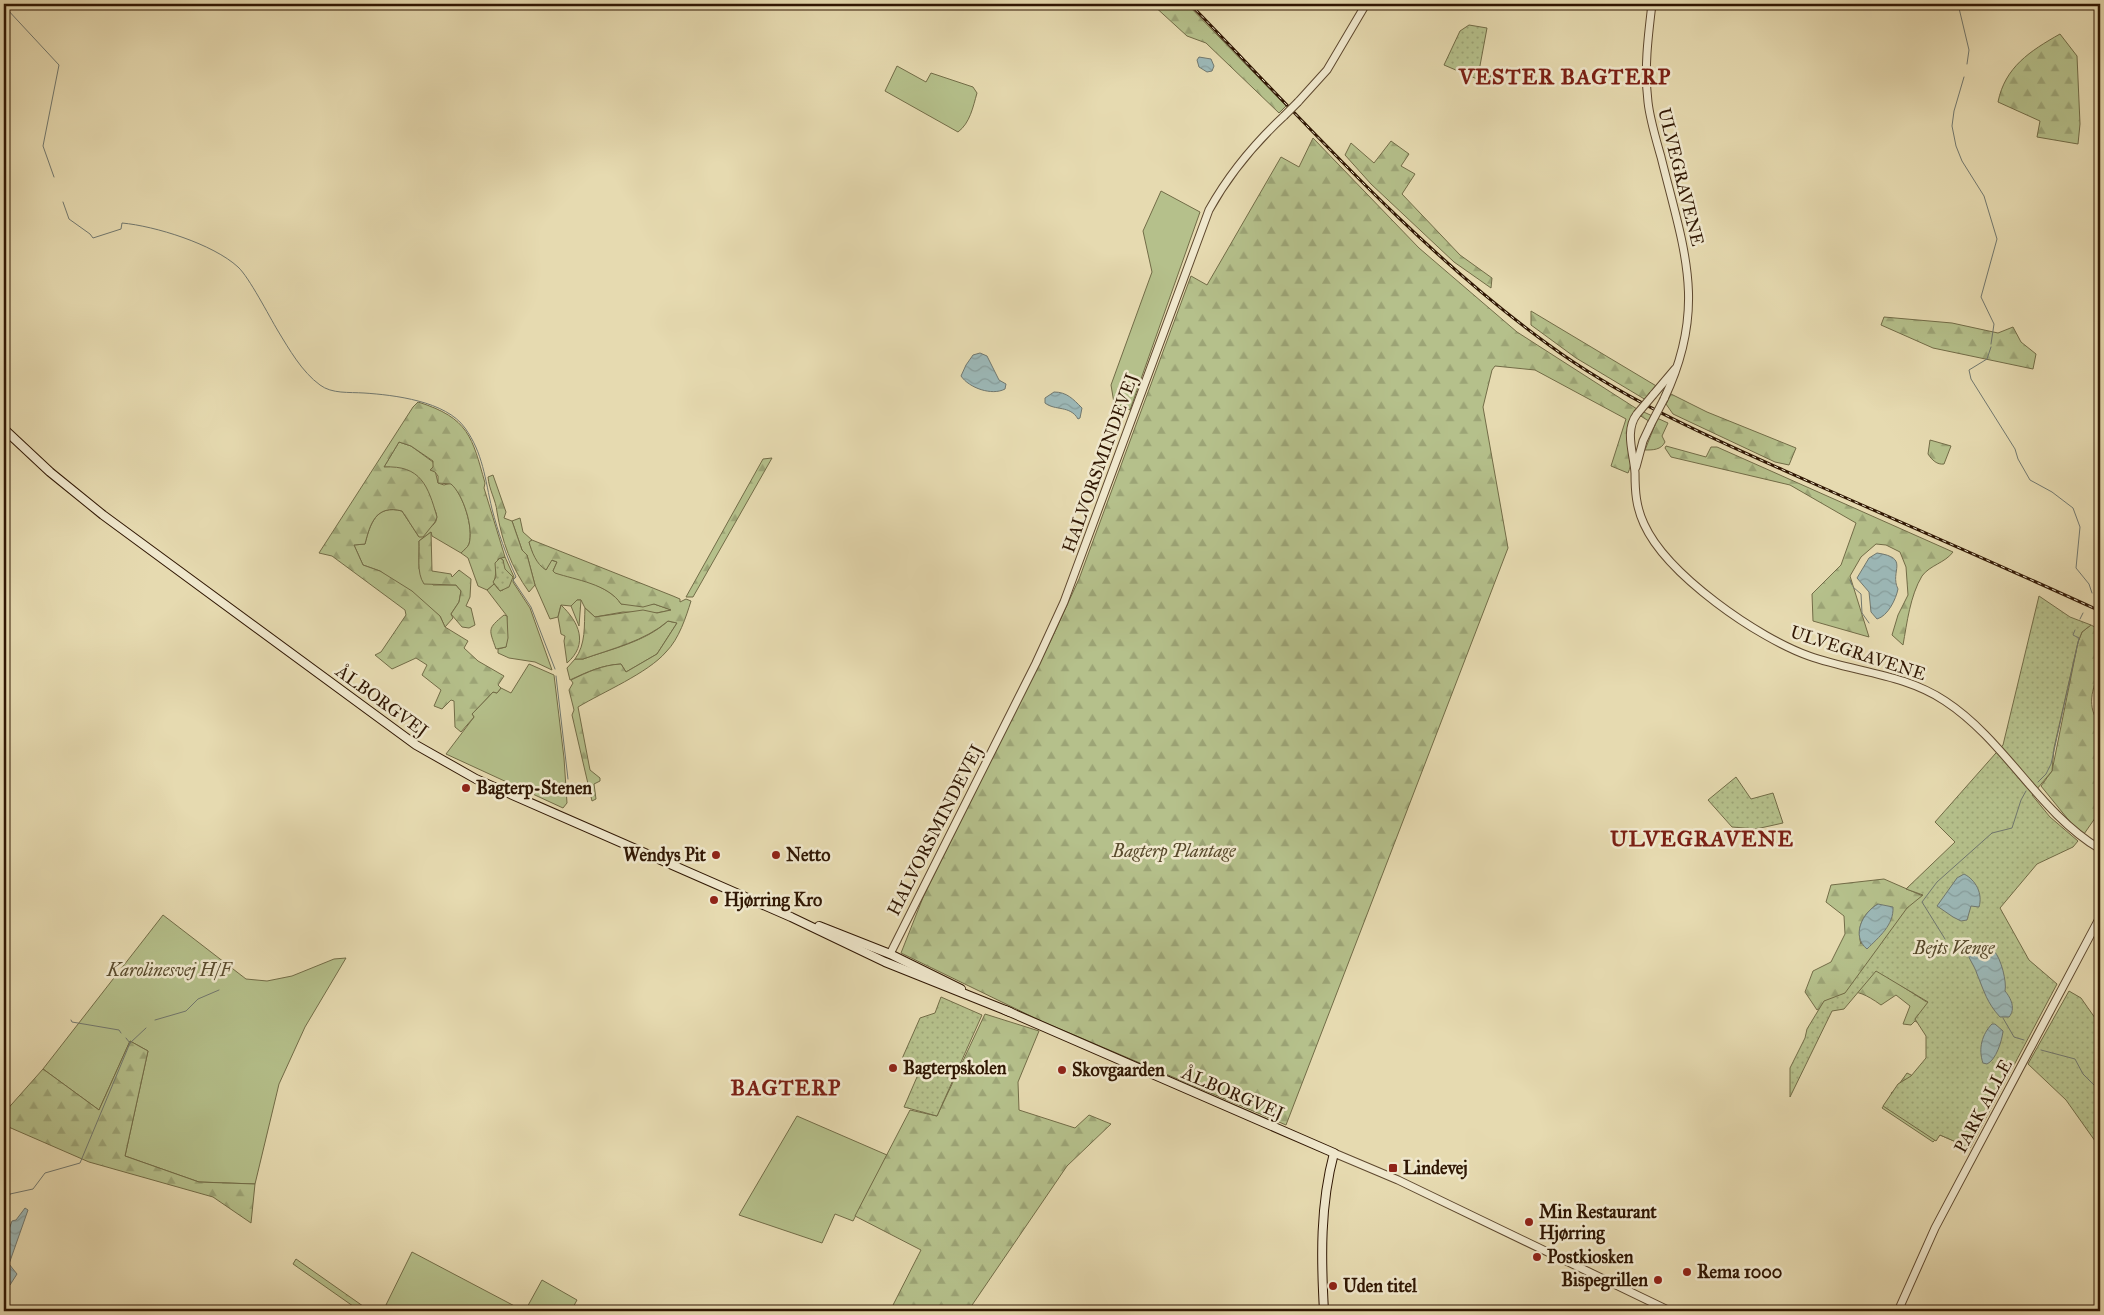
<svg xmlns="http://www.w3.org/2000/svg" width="2104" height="1315" viewBox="0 0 2104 1315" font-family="'IM FELL Great Primer',serif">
<defs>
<pattern id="forest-firs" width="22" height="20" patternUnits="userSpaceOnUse" patternTransform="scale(1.25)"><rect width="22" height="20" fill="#b5c08b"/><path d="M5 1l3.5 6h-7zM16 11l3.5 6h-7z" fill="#9ca476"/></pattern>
<pattern id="park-dots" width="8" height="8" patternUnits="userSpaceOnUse" patternTransform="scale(1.25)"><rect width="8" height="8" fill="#b5c08b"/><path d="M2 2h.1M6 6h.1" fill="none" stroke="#9ca476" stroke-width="1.8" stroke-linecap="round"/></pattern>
<pattern id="water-waves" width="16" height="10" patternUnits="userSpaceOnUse" patternTransform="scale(1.25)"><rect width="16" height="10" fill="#9cb8b7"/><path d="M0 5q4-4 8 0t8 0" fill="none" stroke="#879d9c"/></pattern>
</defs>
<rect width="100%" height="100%" fill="#e6dab0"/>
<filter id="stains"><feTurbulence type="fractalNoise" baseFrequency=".004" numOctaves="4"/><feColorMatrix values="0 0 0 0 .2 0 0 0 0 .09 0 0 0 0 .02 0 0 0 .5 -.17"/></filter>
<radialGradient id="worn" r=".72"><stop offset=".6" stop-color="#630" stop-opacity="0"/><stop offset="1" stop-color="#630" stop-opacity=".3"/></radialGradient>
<!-- green -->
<g fill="#b5c08b" stroke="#726c47">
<path d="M897,66l29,16 5,-9 42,14 4,6c-4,14 -7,30 -19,39l-73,-41z"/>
<polygon points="1161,191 1200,212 1130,410 1114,403 1111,385 1152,272 1143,231"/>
<path d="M399,442l12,4 22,16 5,21 6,2 7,-2c12,11 23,45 18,61 -1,3 -5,6 -8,9l-29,-17 -1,-4 -12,9v28l14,16h23l5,6 -2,11 -8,12 2,4 -8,9 -5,-11 -60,-45 -17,-6 -9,-20 11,-1c5,-20 11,-40 37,-33l17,26c5,-5 14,-10 17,-16 7,-16 -35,-45 -46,-54h-6z"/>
<path d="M520,518l3,14 9,8 -3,2 4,11 13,17 5,-10 6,2 -4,9c21,6 56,14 68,33h33l18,6 -16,3 -33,-1 -28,5 -10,-9 -4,-8h-4l-6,6 -10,-1 -3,12 -8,2 -15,-34 -8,-30 -5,-5 -10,-29z"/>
<polygon points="505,557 514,577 513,582 530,608 552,670 535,662 509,658 498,653 498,649 506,647 507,616 487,590 494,584 500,591 503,590 503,560 500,558"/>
<path d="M668,621l9,2 -20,31 -31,18 -5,-8c-19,1 -34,8 -51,16l-3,-12 8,-9h8c28,-10 62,-17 85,-38z"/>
<polygon points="529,664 554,675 564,758 567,803 563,808 446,754 474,717 472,714 493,692 497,693 501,688 511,693"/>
<polygon points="163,915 246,979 267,981 292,976 334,959 346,958 305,1027 279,1084 255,1184 199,1182 125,1156 148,1051 130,1041 99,1110 43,1069"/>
<polygon points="797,1116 887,1155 853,1221 835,1214 822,1243 739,1215"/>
<polygon points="412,1252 524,1311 383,1311"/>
<polygon points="542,1280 577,1300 571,1311 525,1311"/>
</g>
<!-- forest -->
<g fill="url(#forest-firs)" stroke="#726c47" fill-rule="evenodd">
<polygon points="1152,4 1187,4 1286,106 1279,113 1206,43 1187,36"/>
<path d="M2060,34l17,22 3,68 -2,20 -41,-7 3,-16 -42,-19c7,-35 32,-51 62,-68z"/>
<path d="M1313,138l106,110 98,84 120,77 31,14 -6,13 3,6c-4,8 -12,8 -20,8l10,-25 -19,-12c-13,17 1,41 -8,60l-17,-7 15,-47 -91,-49 -40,-4 -3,4 -9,37 25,141 -222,577 -245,-104 -140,-68 23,-58 127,-255 28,-61 112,-303 16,9 74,-128 18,10z"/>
<polygon points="1391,141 1409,154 1401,166 1415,174 1402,194 1460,255 1492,278 1491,288 1454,262 1371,184 1345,155 1351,143 1374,163"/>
<polygon points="1531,311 1658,387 1646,400 1576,358 1531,325"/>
<polygon points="1884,317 1952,323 1998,333 2013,327 2021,342 2036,354 2033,369 1933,348 1881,325"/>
<polygon points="1671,394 1707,412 1796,448 1789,465 1775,462 1673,414 1666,404"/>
<path d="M418,402c51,16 54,35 67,81l-1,5 21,69 -7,2 -4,25 -7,6 -9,-4 -10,-28 -7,-5c3,-3 7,-6 8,-9 5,-16 -6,-50 -18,-60l-13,-1v-7l-3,-4 -5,-2 3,-3v-6l-22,-15 -12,-4 -15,25c37,-2 44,19 53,50l-2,5 -12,15h-4l-17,-26c-26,-7 -32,13 -37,33l-11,1 9,20 17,6 32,20 28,25 5,11 23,14 -4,7 14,13 26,15 -6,9 3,3 -4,5 -4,-1 -21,22 2,3 -13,15 -6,-5 -1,-26 -3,-1 -9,9 -8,-3 7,-16 -19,-15 5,-10 -11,-7 -24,11 -17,-14 6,-3 25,-37 -1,-5 -73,-54 -13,-3 94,-146z"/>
<path d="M1930,440l21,6 -7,18c-7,1 -12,-4 -16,-10z"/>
<path d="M1666,446l40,11 5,-10h6l236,105c-8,11 -23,13 -31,24 -12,20 -15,47 -19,69l-11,-10 6,-20 10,-20 -2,-28 -6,-15 -14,-7 -10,-1 -15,13 -11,19 19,61 -56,-16 -1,-27 29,-29 15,-42 -66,-38 -119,-28 -6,-9z"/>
<polygon points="772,458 693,597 686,597 763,459"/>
<path d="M493,475l13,37 -2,6 8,3 10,29 5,5 8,30 -6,7c-18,-25 -27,-51 -32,-80 -1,-12 -8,-22 -9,-35z"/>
<path d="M431,532l1,39 19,3 1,3 7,-7 12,9 -1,18 -4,9 5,2 4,17 -6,3 -7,-1 -11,-13 8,-12 2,-11 -5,-6 -32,-1c-8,-12 -4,-29 -5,-43z"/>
<path d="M532,540l141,56 7,3v3l6,-3 5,2c-5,16 -12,38 -25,51 -18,21 -63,40 -88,55l12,63 10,8v3l-6,3 2,15 -4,2 -20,-86 2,-5 -5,-20 4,-7 -2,-3c17,-8 31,-15 50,-16l5,8 31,-18 20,-31 -9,-2c-23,20 -57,28 -85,38h-8c11,-15 9,-33 10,-51l10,9 48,-7 14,3 14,-3 -17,-6 -11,3 -22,-3c-13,-20 -45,-24 -66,-31l-2,-2 4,-9 -5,-2 -6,10c-10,-6 -14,-18 -17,-28z"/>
<polygon points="577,600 581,600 579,626 571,606"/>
<path d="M561,605c18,17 28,39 6,58l-3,-22 1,-5 -4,-2 -3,-17z"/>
<path d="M504,615l3,1 1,22 -2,9 -10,2c-7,-20 -9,-20 8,-34z"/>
<path d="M2091,625l9,5c0,9 3,32 0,40 -8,20 -14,36 0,55v86l-16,23 -13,-11 -30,-37 11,-15 26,-129 4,-10z"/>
<path d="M1884,879l39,17 -46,74 48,31 19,9 -2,51 -51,32 11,17 68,38 -30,-13 -7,7 -51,-34 25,-35 6,3 14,-16 1,-32 -13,-7 -4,4 -8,-1 7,-18 -14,-11 -15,10c-31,-22 -34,-13 -64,5l-12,-18 8,-21 18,-9 14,-28 -1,-18 -18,-14 5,-17zM1878,904l-17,40c-5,-16 2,-31 17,-40z"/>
<polygon points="985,1014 1039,1031 1018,1082 1019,1110 1075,1128 1089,1115 1111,1124 1067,1166 968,1311 890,1311 921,1250 855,1216 910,1110 937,1116"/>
<polygon points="130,1041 148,1051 125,1156 199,1182 255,1184 251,1223 213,1197 89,1162 4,1125 4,1113 43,1069 99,1110"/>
<polygon points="296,1259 370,1311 360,1311 293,1264"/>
</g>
<!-- park -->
<g fill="url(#park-dots)" stroke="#726c47">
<polygon points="1469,25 1487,28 1479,71 1491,75 1489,84 1444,65 1460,31"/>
<polygon points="500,558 503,560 505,569 513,577 509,587 500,591 493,582 496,577 495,563"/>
<polygon points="2039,596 2070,617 2091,625 2082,632 2078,642 2054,748 2052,771 2032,795 2050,817 2078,841 2073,847 2037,864 2000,908 2029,960 2057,984 1970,1148 1940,1135 1936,1141 1883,1106 1898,1084 1911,1076 1926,1058 1926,1036 1915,1019 1928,1002 1876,971 1844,1009 1832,1011 1790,1097 1790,1068 1805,1038 1807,1029 1824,1001 1845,993 1907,908 1923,895 1906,889 1955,842 1935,822 2003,745"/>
<polygon points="1736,777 1751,799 1773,793 1783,823 1756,829 1732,827 1708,800"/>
<polygon points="2069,991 2081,998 2100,1025 2100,1148 2066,1100 2028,1064"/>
<polygon points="941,997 982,1015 937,1116 904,1107 920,1070 901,1061 920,1018 935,1013"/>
</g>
<!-- water -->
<g fill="url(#water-waves)" stroke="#71786f">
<polygon points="1199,57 1211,59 1214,66 1212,71 1207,72 1199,67 1197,60"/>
<path d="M980,353l7,3 12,24 7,4 -1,5c-13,7 -36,-1 -44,-13l5,-11 7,-10z"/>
<path d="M1054,392c13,0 19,7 28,16l-2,10 -2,1c-8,-14 -23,-8 -33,-16v-5z"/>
<path d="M1877,553c34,5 12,18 21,36 -2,10 -10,27 -21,30l-6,-7 -2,-20 -12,-14 12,-20z"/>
<path d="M1964,874c12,6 19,20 15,33l-8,-1 -4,14 -6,1 -8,-4 -16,-11 20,-28z"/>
<path d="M1878,904l15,3c1,18 -14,30 -26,42 -16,-13 -5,-36 11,-45z"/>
<path d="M1975,943c5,2 14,5 19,8 7,7 13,31 11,40 6,7 11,18 4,26h-9c-13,-14 -16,-26 -23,-43 -3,-10 -10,-16 -10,-26z"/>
<path d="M1992,1024h3l8,7c-1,10 -7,29 -16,33l-4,-1c-5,-14 -1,-29 9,-39z"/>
<polygon points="25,1208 28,1210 9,1264 17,1274 10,1285 4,1286 4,1243 12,1221 16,1220"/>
</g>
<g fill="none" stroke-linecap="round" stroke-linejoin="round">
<!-- stream -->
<g stroke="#71786f" stroke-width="1">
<polyline points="1958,4 1969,50 1967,64"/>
<polyline points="6,8 59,65 43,146 54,177"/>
<polyline points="4,18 7,4"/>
<polyline points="1964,77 1954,111 1952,126 1956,146 1962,161 1984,196 1997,239 1981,297 1994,324 1991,344"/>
<path d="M63,202l6,17 21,15 3,4 28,-9 1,-6c33,3 91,21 116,44 11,10 31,49 40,64 11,18 24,41 42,54 12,9 29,7 44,8 30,2 82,8 101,35 18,25 20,51 27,81 6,23 14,46 24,68l-3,3 18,27 24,62"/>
<polyline points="1991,347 1987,359 1969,370 1971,379 2015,449 2018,459 2030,480 2052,492 2073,508 2080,527 2076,568 2089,584 2092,593"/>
<polyline points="1850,580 1852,585"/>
<polyline points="1853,587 1861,594 1862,613 1869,623"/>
<polyline points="2080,619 2083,613"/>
<polyline points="556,676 568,779"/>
<polyline points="2038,782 2046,774 2051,764 2079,638 2073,635 2075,630"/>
<polyline points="1945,939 1922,902 1937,882 1992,833 2012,828 2021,800 2026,791"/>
<polyline points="2003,1018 2014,1037 2024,1040"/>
<polyline points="71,1020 72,1022 119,1030 121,1033"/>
<polyline points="155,1020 186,1011 198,999 219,990"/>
<polyline points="126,1038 130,1043"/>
<polyline points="2041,1050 2075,1059 2083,1074 2100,1091"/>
<polyline points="4,1214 10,1194 33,1189 45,1173 80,1163 130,1043 146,1028"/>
</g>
<!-- tertiary casing -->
<g stroke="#5e482e" stroke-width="9">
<g id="tertiary">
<path d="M1652,4c-4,33 -8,65 -4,98 2,18 8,37 13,55 23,93 47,150 3,242"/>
<polyline points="1298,102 1327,70 1366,4"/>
<polyline points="1653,395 1675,369"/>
<path d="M1637,414c-13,17 -3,40 -2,59 0,18 1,34 9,51 23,51 114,114 165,132 45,16 96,18 136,45 61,40 93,111 155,148"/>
<polyline points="1636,467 1643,441 1651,424"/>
<path d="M890,954l146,-291 28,-61 145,-392c20,-36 45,-66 75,-94"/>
<polyline points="1334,1153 1398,1180 1670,1311"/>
<polyline points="1898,1311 1935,1228 2100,917"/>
</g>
</g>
<!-- secondary casing -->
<g stroke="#301703" stroke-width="10">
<g id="secondary">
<polyline points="4,429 50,472 103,515 416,745 476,779 791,917 885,962 1010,1012"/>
<polyline points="819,926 890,954 961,989"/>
<path d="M1005,1010l329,143c-14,52 -13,105 -10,158"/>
</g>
</g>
<!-- tertiary -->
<use href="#tertiary" stroke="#efe7cc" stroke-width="7"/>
<!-- secondary -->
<use href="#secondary" stroke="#efe7cc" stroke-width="8"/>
<!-- rail casing -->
<g stroke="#301703" stroke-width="3">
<path id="rail" d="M1190,4c115,118 225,244 359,341 79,58 172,97 261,137 97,43 194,85 290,129"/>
</g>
<!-- rail -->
<use href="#rail" stroke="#efe7cc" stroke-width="1" stroke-dasharray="4" stroke-linecap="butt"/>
<!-- tertiary-bridge casing -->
<g stroke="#5e482e" stroke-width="9" stroke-linecap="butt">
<g id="tertiary-bridge">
<polyline points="1284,116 1298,102"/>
<polyline points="1637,414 1653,395"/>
<polyline points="1651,424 1664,399"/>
</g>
</g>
<!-- tertiary-bridge -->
<use href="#tertiary-bridge" stroke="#efe7cc" stroke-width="7"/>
</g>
<!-- markers -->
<g fill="#8f2418" stroke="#efe7cc" stroke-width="2">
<circle cx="466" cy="788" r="5"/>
<circle cx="716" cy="855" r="5"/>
<circle cx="776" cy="855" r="5"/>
<circle cx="714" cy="900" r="5"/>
<circle cx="893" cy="1068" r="5"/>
<circle cx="1062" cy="1070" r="5"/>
<rect x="1388" y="1163" width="10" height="10" rx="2.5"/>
<circle cx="1529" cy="1222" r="5"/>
<circle cx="1537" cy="1257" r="5"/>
<circle cx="1687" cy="1272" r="5"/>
<circle cx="1658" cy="1280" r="5"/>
<circle cx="1333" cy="1286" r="5"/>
</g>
<g text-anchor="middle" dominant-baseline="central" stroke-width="5" stroke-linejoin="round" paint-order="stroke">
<!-- street labels -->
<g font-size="18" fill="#301703" stroke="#efe7cc">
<text transform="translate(1681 177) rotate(76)">ULVEGRAVENE</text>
<text transform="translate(1100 463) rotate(-70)">HALVORSMINDEVEJ</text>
<text transform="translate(1858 653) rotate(18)">ULVEGRAVENE</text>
<text transform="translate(382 701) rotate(36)">ÅLBORGVEJ</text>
<text transform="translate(935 830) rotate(-63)">HALVORSMINDEVEJ</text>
<text transform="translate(1233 1093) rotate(23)">ÅLBORGVEJ</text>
<text transform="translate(1983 1106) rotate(-62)">PARK ALLE</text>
</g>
<!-- poi labels -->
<g font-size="18" font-weight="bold" fill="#301703" stroke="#efe7cc" text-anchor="start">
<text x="476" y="788">Bagterp-Stenen</text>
<text x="706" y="855" text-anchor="end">Wendys Pit</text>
<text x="786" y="855">Netto</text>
<text x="724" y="900">Hjørring Kro</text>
<text x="903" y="1068">Bagterpskolen</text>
<text x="1072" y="1070">Skovgaarden</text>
<text x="1403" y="1168">Lindevej</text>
<text x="1539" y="1212">Min Restaurant<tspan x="1539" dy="21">Hjørring</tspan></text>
<text x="1547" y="1257">Postkiosken</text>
<text x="1697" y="1272">Rema 1000</text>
<text x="1648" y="1280" text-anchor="end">Bispegrillen</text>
<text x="1343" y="1286">Uden titel</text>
</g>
<!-- park labels -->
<g font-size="18" font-style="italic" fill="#584a2c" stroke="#efe7cc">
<text x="1174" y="851">Bagterp Plantage</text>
<text x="1954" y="948">Bejts Vænge</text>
<text x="169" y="970">Karolinesvej H/F</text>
</g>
<!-- district labels -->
<g font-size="22" font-weight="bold" letter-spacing="1" fill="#7a1f14" stroke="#efe7cc">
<text x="1565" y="76">VESTER BAGTERP</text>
<text x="1702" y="838">ULVEGRAVENE</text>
<text x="786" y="1087">BAGTERP</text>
</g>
</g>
<!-- margin -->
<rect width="2104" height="1315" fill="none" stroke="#e6dab0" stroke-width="20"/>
<rect x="5" y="5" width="2094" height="1305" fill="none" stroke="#301703" stroke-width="2.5"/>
<rect x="10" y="10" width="2084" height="1295" fill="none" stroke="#301703"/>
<rect width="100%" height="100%" filter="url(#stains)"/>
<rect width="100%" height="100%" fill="url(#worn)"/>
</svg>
